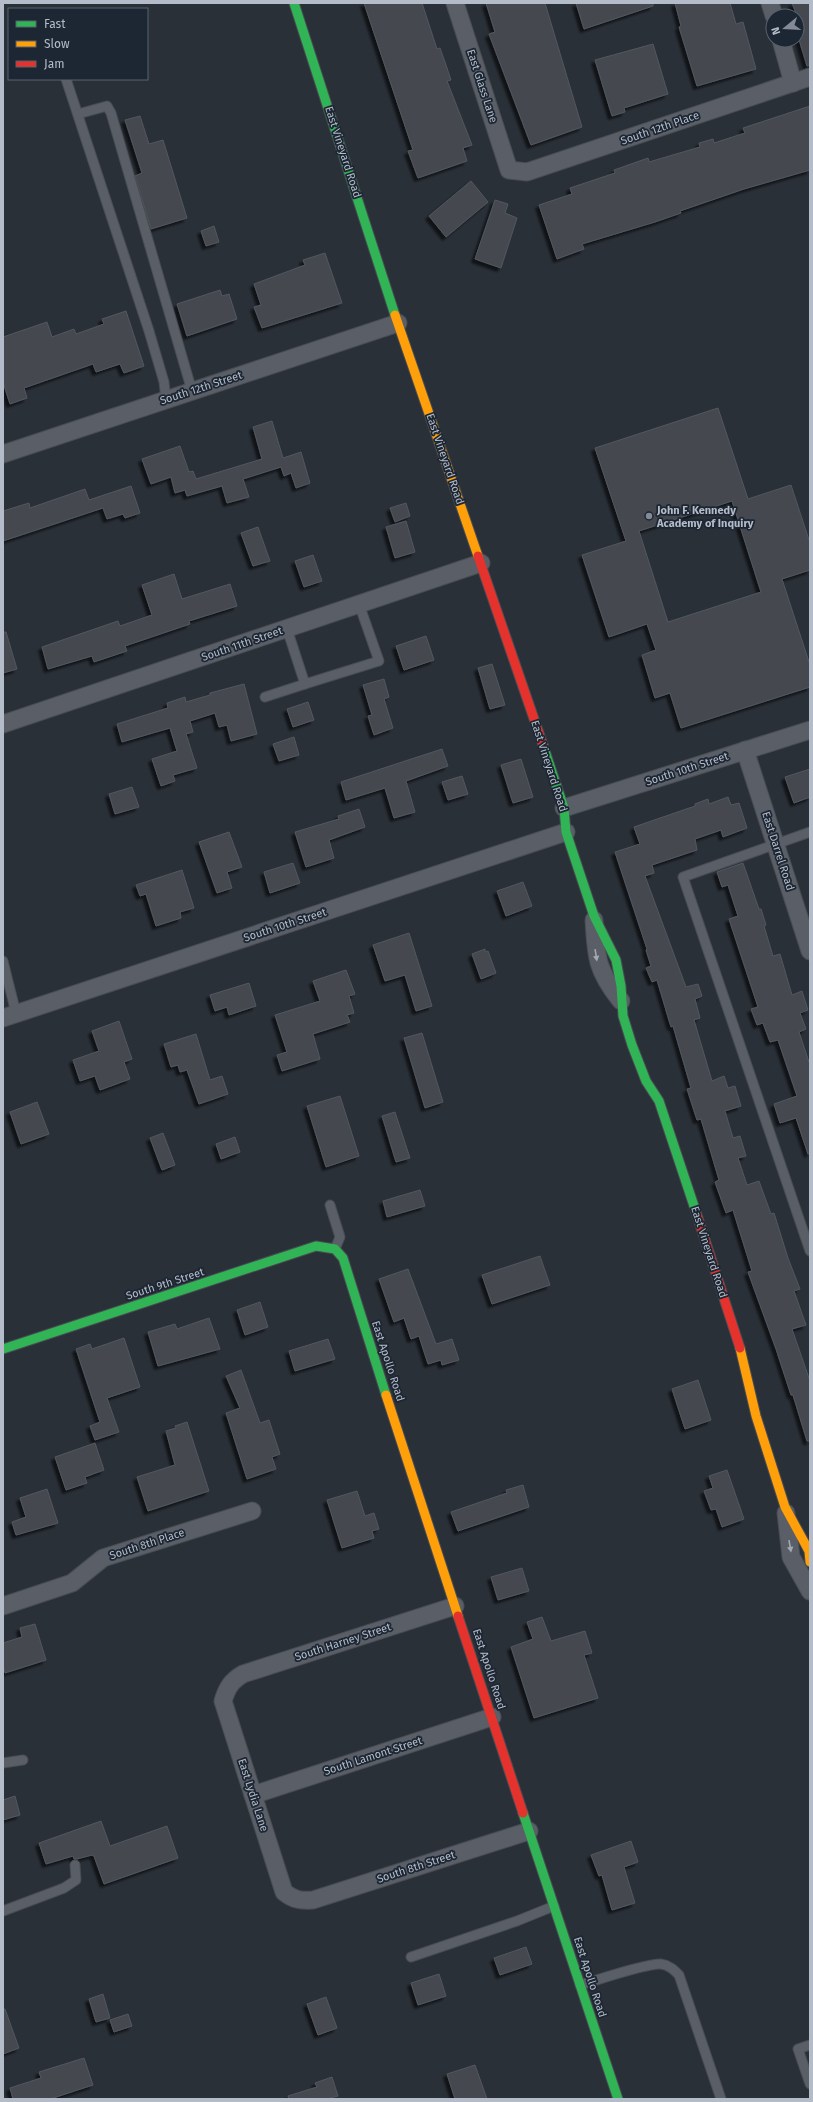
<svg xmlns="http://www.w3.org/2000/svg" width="813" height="2102" viewBox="0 0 813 2102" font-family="'Fira Sans',sans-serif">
<defs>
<filter id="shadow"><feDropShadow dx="-3.5" dy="3.5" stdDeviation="1" flood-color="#0009"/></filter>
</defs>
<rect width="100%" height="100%" fill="#2a3038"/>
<!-- building -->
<g fill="#444950" stroke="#52575f" fill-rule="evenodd" filter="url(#shadow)">
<polygon points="364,3 422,3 437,49 440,48 446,65 451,80 447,81 472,145 463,148 467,161 418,178 408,151 413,150"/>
<polygon points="486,3 545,3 582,127 531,145 489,34 495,32"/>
<polygon points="576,3 653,3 653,6 584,29"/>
<polygon points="675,3 730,3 736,24 743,22 756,69 697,86 679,27 681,26"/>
<polygon points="792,3 810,3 810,65 807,66 797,33 797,16"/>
<polygon points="653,44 668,94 624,108 625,112 612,116 595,60"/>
<polygon points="810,106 810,170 744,189 680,211 681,213 655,222 582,244 584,249 557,259 539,205 572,194 570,188 615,173 614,170 648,158 649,162 700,147 699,143 713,139 714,143 745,133 743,128"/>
<polygon points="140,116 149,144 163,140 187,218 151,229 135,176 142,173 125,120"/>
<polygon points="471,181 488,202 446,237 429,216"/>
<polygon points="495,200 508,204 505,213 517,218 501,268 475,259"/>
<polygon points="214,226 219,242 206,246 201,231"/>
<polygon points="325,253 342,303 262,328 254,307 261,305 254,284 305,265 303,260"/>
<polygon points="220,290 222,296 229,294 237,319 187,336 177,304"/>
<polygon points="126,311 144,366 124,373 120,364 96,372 93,364 24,388 27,398 10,404 3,382 3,337 47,322 52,337 74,329 76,334 104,324 102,319"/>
<path d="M718,408l30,91 43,-14 19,58v27l-28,9 28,86v22l-129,41 -11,-35 -15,5 -13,-43 14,-5 -9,-26 -38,13 -27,-82 44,-14 -31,-93zM732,501l29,91 -93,30 -29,-91z"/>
<polygon points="272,421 283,458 301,452 310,483 296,488 291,473 284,476 281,467 243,479 249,497 227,503 222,486 187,496 185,490 175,493 171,477 151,484 142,459 180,446 189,472 193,471 196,479 262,459 253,427"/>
<polygon points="131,486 140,513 125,518 123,514 107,519 103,508 3,541 3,511 29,503 30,508 85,489 89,500"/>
<polygon points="406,503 410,516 395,522 390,508"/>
<polygon points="406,521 415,552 395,558 386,527"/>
<polygon points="258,527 270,561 253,566 241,533"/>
<polygon points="313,555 322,581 304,587 295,561"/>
<polygon points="174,574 182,599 230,584 237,606 189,621 190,624 125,646 127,651 94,662 92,656 48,669 42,647 118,621 120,626 152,615 142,585"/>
<polygon points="3,632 6,632 17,669 3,673"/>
<polygon points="426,636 434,660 404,670 396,646"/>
<polygon points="492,664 505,705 490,709 478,668"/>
<polygon points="384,679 389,697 384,699 393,728 374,735 368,716 372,715 363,685"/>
<polygon points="244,684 257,734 231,741 227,725 219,727 215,713 190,721 193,732 186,734 197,768 173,775 175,781 161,786 152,759 177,751 170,728 122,742 117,724 168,708 167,703 185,697 186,702 210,695 210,693"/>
<polygon points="308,702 314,720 293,727 287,709"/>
<polygon points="294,737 299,755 279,761 273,744"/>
<polygon points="442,749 448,766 406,781 415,812 394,818 385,788 346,800 341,782"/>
<polygon points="521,759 533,797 513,803 501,765"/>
<polygon points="810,769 810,797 794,803 785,777"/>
<polygon points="462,776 468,794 448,800 442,782"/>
<polygon points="132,787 139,807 115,814 109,794"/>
<polygon points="728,797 731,805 739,803 747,828 723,837 721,830 695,839 697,850 652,865 654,873 645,876 686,987 698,984 702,996 695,999 700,1018 694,1020 712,1081 724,1076 728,1088 735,1086 741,1106 725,1111 733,1138 740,1136 746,1156 738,1158 747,1185 759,1181 771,1214 774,1213 788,1258 800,1289 794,1291 806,1325 792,1329 810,1381 810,1441 807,1441 793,1395 791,1395 776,1349 748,1272 752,1271 733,1210 726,1213 715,1182 719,1180 701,1119 697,1120 687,1089 691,1088 673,1026 671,1027 657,980 652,982 646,968 651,966 646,950 647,949 615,852 640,844 634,827 695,806 695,804 708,799 709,804"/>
<polygon points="359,809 365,827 329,840 334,858 306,867 295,832 339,819 338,816"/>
<polygon points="229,832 242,867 227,872 232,888 217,893 199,842"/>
<polygon points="293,863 300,883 270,893 264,872"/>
<polygon points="743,863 759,909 761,909 766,925 764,926 773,956 780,954 792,995 802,991 808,1010 800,1013 806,1029 799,1032 810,1065 810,1153 808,1154 796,1118 780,1123 774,1104 797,1096 778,1040 770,1042 763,1023 757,1025 751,1009 758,1007 729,919 738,916 728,885 722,887 717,872"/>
<polygon points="182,870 194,908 180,912 181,918 156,926 146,894 140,896 136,885"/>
<polygon points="523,882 532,906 506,916 497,891"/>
<polygon points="409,933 432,1006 416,1011 405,975 385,981 373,945"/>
<polygon points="485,949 485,952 488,951 496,973 481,979 472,954"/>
<polygon points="346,970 355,994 349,996 354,1013 347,1015 350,1022 313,1034 320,1059 282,1071 277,1055 287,1052 275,1015 320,1001 313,981"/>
<polygon points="249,983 256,1006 229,1015 227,1007 215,1011 210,995"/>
<polygon points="119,1021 132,1059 124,1062 130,1079 100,1090 95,1076 80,1081 73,1060 99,1051 92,1031"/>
<polygon points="422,1033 443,1102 425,1108 404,1038"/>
<polygon points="196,1034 210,1080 222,1076 228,1094 199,1104 187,1070 180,1072 178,1065 171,1067 164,1044"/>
<polygon points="340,1096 359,1156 326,1167 307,1106"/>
<polygon points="37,1102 49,1134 21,1144 10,1112"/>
<polygon points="395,1112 410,1158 396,1162 382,1116"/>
<polygon points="163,1133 175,1165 162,1170 150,1138"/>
<polygon points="235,1137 240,1152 221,1159 216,1144"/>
<polygon points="420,1190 425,1206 387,1217 383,1201"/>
<polygon points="540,1256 550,1285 492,1304 482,1275"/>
<polygon points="408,1269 436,1344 452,1339 459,1360 442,1365 441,1360 428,1364 419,1336 411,1339 404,1318 394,1322 379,1279"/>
<polygon points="260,1302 268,1327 245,1335 237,1310"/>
<polygon points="209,1318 220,1349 158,1366 148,1332 175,1324 177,1329"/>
<polygon points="124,1338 140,1387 107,1398 119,1432 95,1440 90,1426 100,1422 76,1349 90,1344 92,1349"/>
<polygon points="328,1339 335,1359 295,1371 289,1351"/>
<polygon points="241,1370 260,1423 269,1420 280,1454 272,1457 276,1469 247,1479 226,1413 240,1408 226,1376"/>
<polygon points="698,1380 711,1420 685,1429 672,1389"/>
<polygon points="187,1422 209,1491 148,1511 137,1477 175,1465 166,1431 176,1428 175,1426"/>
<polygon points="95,1443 104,1470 85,1477 87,1483 66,1490 55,1457"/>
<polygon points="727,1470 744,1519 722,1527 716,1509 711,1510 704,1491 713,1488 709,1476"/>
<polygon points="523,1485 529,1507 458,1531 451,1512 507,1493 506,1490"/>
<polygon points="47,1489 58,1523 16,1535 12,1522 26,1517 20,1498"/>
<polygon points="357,1491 365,1516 374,1513 379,1529 372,1531 374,1538 342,1548 327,1500"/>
<polygon points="522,1568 529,1591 498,1600 491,1577"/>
<polygon points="542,1617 551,1641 585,1631 592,1653 584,1655 598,1698 534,1718 511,1647 533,1639 527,1622"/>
<polygon points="35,1624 46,1660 5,1673 3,1665 3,1643 22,1637 20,1628"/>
<polygon points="15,1796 20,1815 3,1820 3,1800"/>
<polygon points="101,1821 110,1846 167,1826 178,1858 104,1884 94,1856 92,1855 77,1859 74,1859 73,1856 46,1864 39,1843"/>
<polygon points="631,1841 638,1862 624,1867 635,1903 612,1910 602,1875 599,1876 591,1855"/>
<polygon points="526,1947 532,1964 500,1975 494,1958"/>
<polygon points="439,1974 446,1996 418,2005 411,1983"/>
<polygon points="103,1994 110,2018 96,2022 89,1999"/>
<polygon points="326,1997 337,2028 318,2035 307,2004"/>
<polygon points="3,2009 5,2009 19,2048 3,2054"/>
<polygon points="128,2014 132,2026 114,2032 110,2020"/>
<polygon points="84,2058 93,2085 50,2099 13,2099 10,2088 41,2078 39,2072"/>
<polygon points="475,2065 487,2099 455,2099 447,2074"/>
<polygon points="332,2077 338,2096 327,2099 289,2099 288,2096 317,2087 315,2083"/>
</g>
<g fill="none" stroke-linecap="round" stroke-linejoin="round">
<!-- lane casing -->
<g stroke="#484c53" stroke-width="11">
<g id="lane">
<polyline points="66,79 149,331 164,382 166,400"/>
<polyline points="78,114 107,106 111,113 192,391"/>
<polyline points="287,629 305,684 379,661 359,604"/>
<polyline points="265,697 305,684"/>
<polyline points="810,832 683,877 810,1251"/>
<polyline points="3,961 16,1013"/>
<polyline points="330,1205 340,1237 335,1249"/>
<polyline points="3,1763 23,1760"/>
<polyline points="3,1911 64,1888 76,1880 75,1865"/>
<polyline points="411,1957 517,1921 554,1906"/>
<path d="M580,1985c18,-5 66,-22 81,-21 8,1 13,6 18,11l42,124"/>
<polyline points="810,2045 798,2049 810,2084"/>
</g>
</g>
<!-- street casing -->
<g stroke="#484c53" stroke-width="19">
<g id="street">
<polyline points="455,3 509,170 527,172 810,77"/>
<polyline points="770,3 774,16"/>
<polyline points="781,40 793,83"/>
<polyline points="3,454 398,323"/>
<polyline points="3,724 481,563"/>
<polyline points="745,750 810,951"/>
<polyline points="564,808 810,730"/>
<path d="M594,920c2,38 3,51 27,81"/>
<polyline points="3,1018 566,832"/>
<polyline points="786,1513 791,1557 810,1591"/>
<polyline points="3,1606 72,1583 103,1558 252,1511"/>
<path d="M455,1606l-212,68c-12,7 -16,14 -20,27l61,191c10,8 17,9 29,8l216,-69"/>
<polyline points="253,1795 492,1717"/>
</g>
</g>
<!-- fast casing -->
<g stroke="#484c53" stroke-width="11">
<g id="fast">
<polyline points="294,3 395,315"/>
<polyline points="543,745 564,808 566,832 594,916 616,960 621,986 623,1016 632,1045 646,1081 659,1101 696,1212"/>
<polyline points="3,1349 316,1246 335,1249 343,1258 386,1395"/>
<polyline points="523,1813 618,2099"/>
</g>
</g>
<!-- slow casing -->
<g stroke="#484c53" stroke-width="11">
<g id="slow">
<polyline points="395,315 478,556"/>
<polyline points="740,1348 756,1416 785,1507 809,1551 810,1562"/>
<polyline points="386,1395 458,1616"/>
</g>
</g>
<!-- jam casing -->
<g stroke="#484c53" stroke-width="11">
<g id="jam">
<polyline points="478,556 543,745"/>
<polyline points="696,1212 740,1348"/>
<polyline points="458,1616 523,1813"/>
</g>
</g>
<!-- lane -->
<use href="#lane" stroke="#5a5e66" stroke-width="9"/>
<!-- street -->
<use href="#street" stroke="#5a5e66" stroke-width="17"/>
<!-- fast -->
<use href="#fast" stroke="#30b455" stroke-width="9"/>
<!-- slow -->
<use href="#slow" stroke="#ff9f0a" stroke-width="9"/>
<!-- jam -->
<use href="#jam" stroke="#e5322d" stroke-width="9"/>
</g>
<!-- one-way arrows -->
<defs><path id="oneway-solid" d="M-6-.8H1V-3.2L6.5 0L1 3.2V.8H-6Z"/></defs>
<g fill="#a2a9b5">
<use href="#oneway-solid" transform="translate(596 955) rotate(81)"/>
<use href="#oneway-solid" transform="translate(790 1546) rotate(80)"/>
</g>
<!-- markers -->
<circle fill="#848b96" stroke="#1d2633" stroke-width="1.5" cx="649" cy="516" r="4"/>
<g text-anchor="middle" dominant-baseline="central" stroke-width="3.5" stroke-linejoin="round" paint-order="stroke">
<!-- street labels -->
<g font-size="11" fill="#b4bcc9" stroke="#1d2633">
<text transform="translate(482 86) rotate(72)">East Glass Lane</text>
<text transform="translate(660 128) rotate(-19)">South 12th Place</text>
<text transform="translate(343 152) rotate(72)">East Vineyard Road</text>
<text transform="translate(201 388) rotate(-18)">South 12th Street</text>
<text transform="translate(445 459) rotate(71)">East Vineyard Road</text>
<text transform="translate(242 644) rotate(-19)">South 11th Street</text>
<text transform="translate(549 766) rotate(72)">East Vineyard Road</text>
<text transform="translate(687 769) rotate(-18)">South 10th Street</text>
<text transform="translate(778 851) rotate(72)">East Darrel Road</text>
<text transform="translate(285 925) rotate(-18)">South 10th Street</text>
<text transform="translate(709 1252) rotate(72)">East Vineyard Road</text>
<text transform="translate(165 1284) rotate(-18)">South 9th Street</text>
<text transform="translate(388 1361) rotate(72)">East Apollo Road</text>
<text transform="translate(147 1544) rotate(-18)">South 8th Place</text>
<text transform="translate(343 1642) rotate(-18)">South Harney Street</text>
<text transform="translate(489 1669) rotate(72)">East Apollo Road</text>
<text transform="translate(373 1756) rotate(-18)">South Lamont Street</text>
<text transform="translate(253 1795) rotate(72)">East Lydia Lane</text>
<text transform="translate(416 1867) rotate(-18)">South 8th Street</text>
<text transform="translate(590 1977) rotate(72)">East Apollo Road</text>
</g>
<!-- poi labels -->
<g font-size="11" font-weight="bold" fill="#b4bcc9" stroke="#1d2633" text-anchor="start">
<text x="657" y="510">John F. Kennedy<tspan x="657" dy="13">Academy of Inquiry</tspan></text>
</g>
</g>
<!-- border -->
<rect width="813" height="2102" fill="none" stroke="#b4bcc9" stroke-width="8"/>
<!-- legend -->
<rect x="8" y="8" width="140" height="72" fill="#1d2633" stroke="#59626f"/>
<rect x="16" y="21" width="20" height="6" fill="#30b455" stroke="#59626f"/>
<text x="44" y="28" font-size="12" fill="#b4bcc9">Fast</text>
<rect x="16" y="41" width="20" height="6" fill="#ff9f0a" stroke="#59626f"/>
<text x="44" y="48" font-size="12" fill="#b4bcc9">Slow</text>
<rect x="16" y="61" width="20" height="6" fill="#e5322d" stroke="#59626f"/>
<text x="44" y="68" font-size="12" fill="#b4bcc9">Jam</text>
<!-- north arrow -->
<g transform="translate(785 28) rotate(252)"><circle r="19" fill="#1d2633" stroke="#59626f"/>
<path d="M0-3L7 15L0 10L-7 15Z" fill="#848b96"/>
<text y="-6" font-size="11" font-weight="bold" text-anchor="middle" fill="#b4bcc9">N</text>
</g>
</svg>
